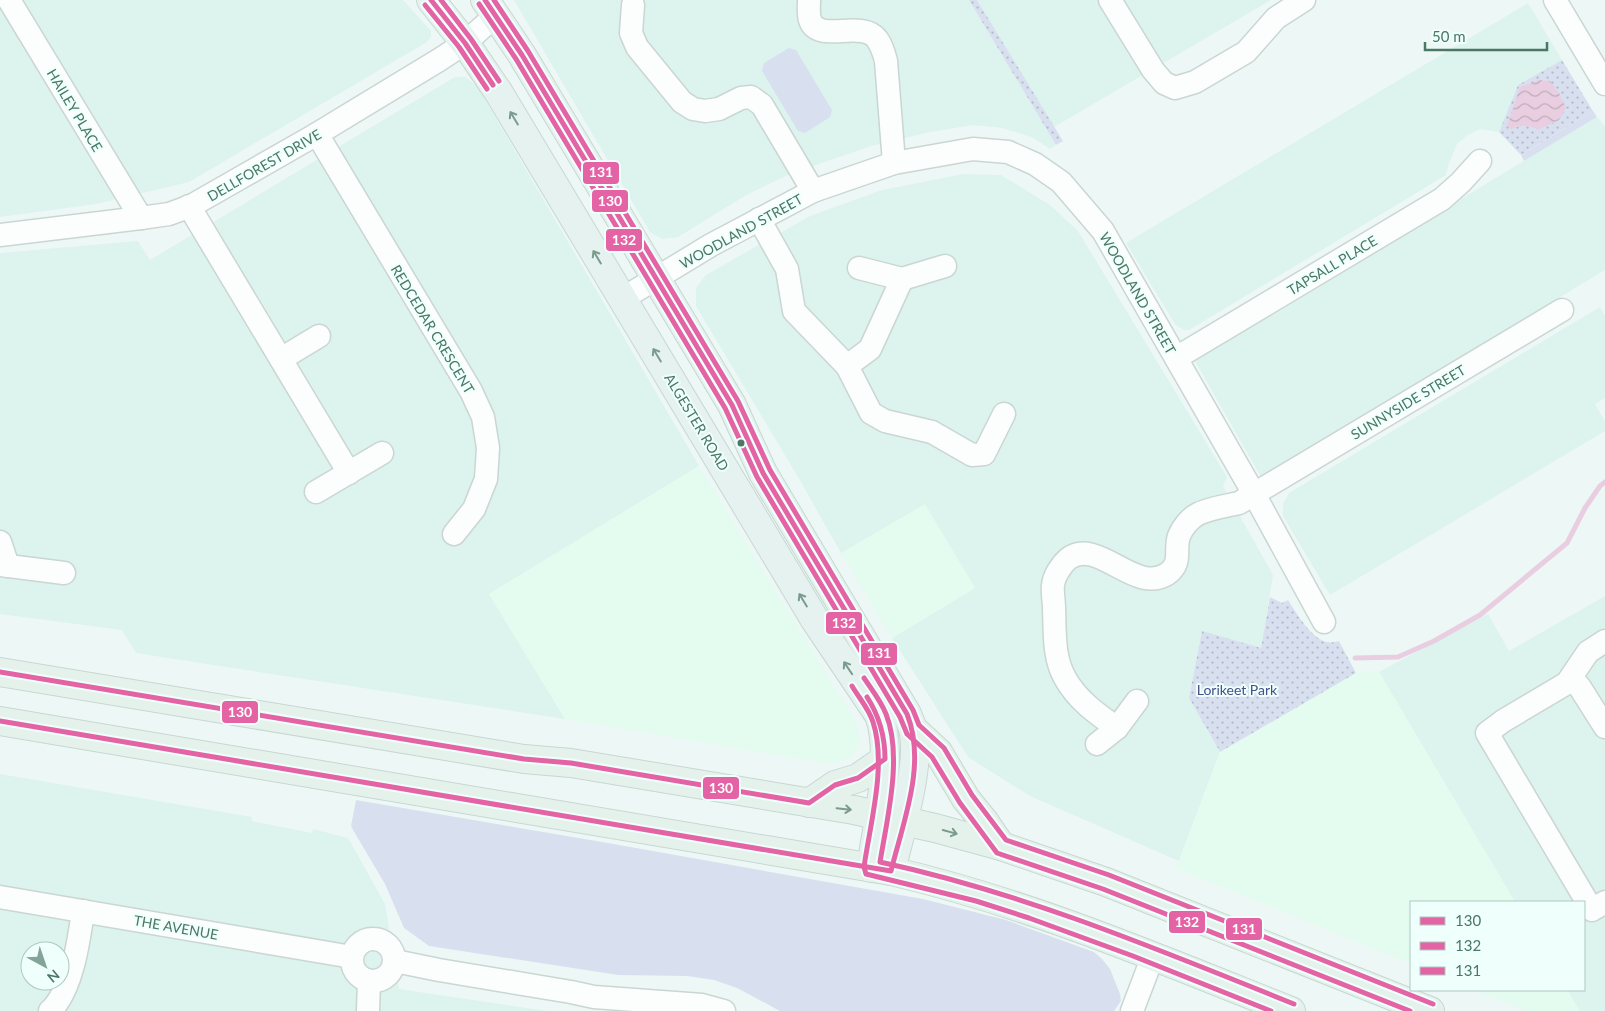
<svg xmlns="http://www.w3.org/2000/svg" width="1605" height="1011" viewBox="0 0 1605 1011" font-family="Lato,sans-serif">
<defs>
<pattern id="park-dots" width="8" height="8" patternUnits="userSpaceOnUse" patternTransform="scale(1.25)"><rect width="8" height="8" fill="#d8e0f0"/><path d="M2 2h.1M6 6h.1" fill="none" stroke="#b1bac6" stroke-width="1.8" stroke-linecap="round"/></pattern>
<pattern id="water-waves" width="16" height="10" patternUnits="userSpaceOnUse" patternTransform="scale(1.25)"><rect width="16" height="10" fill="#e9cee1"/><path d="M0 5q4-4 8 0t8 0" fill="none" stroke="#bfacba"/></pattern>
</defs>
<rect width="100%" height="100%" fill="#edf8f6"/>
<!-- residential -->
<g fill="#ddf3ed" fill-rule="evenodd">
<polygon points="0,0 403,0 431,31 431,37 427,42 189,182 96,204 0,217"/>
<polygon points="514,0 969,0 1056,145 1050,149 1032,137 1002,128 973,125 930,132 871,146 790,174 748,194 678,237 662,239 650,232"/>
<polygon points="977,0 1271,0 1054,127"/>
<polygon points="1528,3 1562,60 1518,85 1499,132 1480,129 1466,136 1457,144 1449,163 1446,175 1189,330 1184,330 1175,324 1126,243"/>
<polygon points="455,77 465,77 477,86 699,466 489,594 565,719 136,653 122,630 0,614 0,253 138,241 150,260"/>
<polygon points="1597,117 1605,126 1605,270 1261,477 1194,359"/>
<polygon points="963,174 1001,175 1050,205 1078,231 1227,477 1223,486 1273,575 1261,648 1202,632 1189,698 1220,752 1179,861 1030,796 968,757 892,638 975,588 925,505 841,553 801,482 696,306 696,288 706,275 810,216 882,190"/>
<polygon points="1600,307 1605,316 1605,398 1595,404 1605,421 1605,431 1330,595 1283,516 1283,504 1289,493"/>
<polygon points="1605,596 1605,1011 1580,1011 1567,990 1584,990 1584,902 1515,902 1379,672 1488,614 1509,651"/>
<path d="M0,774l252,43v4l60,12 1,-4 35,9 37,66 14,85 148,22h-547zM30,951h30v30h-30z"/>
</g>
<!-- commercial -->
<g fill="#e4fbf0">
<polygon points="699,466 857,724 861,744 849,759 829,764 565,719 489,594"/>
<polygon points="925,504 975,588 892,638 841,553"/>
<polygon points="1379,672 1515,902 1411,902 1411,964 1176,868 1220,752 1356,673"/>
<polygon points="1475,990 1567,990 1580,1011 1527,1011"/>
</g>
<!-- grass -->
<g fill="#d8e0f0">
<polygon points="789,48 796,50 832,110 830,117 805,133 798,131 762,71 764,63"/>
<polygon points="1593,111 1597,117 1524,161 1521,155"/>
<polygon points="356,800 608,843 923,899 1006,920 1094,952 1102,959 1110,969 1120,994 1121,1001 1114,1011 780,1011 737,988 714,980 687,976 618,975 429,946 404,928 385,884 353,830 351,826"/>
</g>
<!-- park -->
<g fill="url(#park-dots)">
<polygon points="969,0 977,0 1063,141 1056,145"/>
<polygon points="1562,60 1593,111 1521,155 1499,132 1518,85"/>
<path d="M1270,597l12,6 6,-3c8,12 23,39 39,42 3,1 9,0 12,-1l17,32 -136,79 -31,-54 13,-67 59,17z"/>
</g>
<!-- water -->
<path fill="url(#water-waves)" d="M1539,80l11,1 9,12 7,15 -7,12 -21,10c-11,-6 -16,-4 -27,-1l-4,-3 13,-39z"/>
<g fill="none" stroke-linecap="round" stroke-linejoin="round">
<!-- stream -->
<polyline stroke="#e9cee1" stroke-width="5" points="1355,658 1398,657 1434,641 1480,615 1567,543 1585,508 1600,486 1605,482"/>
<!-- minor casing -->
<g stroke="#cad6d2" stroke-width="25">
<g id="minor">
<polyline points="9,0 141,218"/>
<path d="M809,0c0,6 -1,14 1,20 8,24 52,-1 67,19 5,7 7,14 9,22l8,102"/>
<polyline points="1110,0 1153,70 1164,83 1175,88 1195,82 1246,52 1276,18 1304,0"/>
<polyline points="1555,0 1605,84"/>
<polyline points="633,5 631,33 637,47 682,102 693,109 705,111 719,109 741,98 751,97 762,105 813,191"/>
<polyline points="317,134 471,391 483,417 488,448 486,479 474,509 454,534"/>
<polyline points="189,206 349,473"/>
<polyline points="759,219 787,269 794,311 847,366 871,413 885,421 932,432 972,455 984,454 1004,414"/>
<polyline points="0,235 141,218 169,214 191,206 317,134 439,60 465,43 496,15"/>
<polyline points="859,268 902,279 945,266"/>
<polyline points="622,299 711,245 813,191 894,163 973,149 1008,152 1035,164 1061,182 1103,231 1254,494 1324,622"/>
<polyline points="1176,358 1442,199 1461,182 1480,161"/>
<polyline points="281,359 319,336"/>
<polyline points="847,366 870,349 902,279"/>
<polyline points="316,492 382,453"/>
<polyline points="0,542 8,566"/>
<polyline points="0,565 64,573"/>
<polyline points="1605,641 1588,652 1567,683 1503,721 1487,733 1592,910 1605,902"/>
<polyline points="1571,678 1579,686 1605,727"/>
<path d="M1117,728c-20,-14 -40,-28 -52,-50 -12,-21 -10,-47 -11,-70 0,-7 -2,-16 -1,-23 1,-9 8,-20 15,-26 29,-23 67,36 99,15 16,-11 7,-24 12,-38 3,-8 11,-18 19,-22 12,-6 28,-8 41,-11l323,-193"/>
<polyline points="1097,744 1117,728 1137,701"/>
<polyline points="0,897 352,957"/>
<circle cx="373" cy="960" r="21"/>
<polyline points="395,961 439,970 571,992 594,997 702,1005 724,1011"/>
<path d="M50,1011c22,-20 29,-71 33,-100"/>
<polyline points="368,1011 369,981"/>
<polyline points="1132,1011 1153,956"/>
</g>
</g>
<!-- major casing -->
<g stroke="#c7d7d1" stroke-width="30">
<g id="major">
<path d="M431,0l34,43 34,50 316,527 64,95c15,41 -2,109 -8,153"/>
<path d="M485,0l37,55 210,350 31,68 144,241c2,5 4,10 6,15 9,35 -14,106 -22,142"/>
</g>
</g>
<!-- highway casing -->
<g stroke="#c7d7d1" stroke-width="30">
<g id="highway">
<polyline points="0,672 524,759 571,763 854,810 935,828 1001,846 1106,882 1430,1011"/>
<path d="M0,721l891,150c138,32 269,88 400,140"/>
<polyline points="913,729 938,752 966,799 984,821 1001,846"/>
<polyline points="809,803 835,785 858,778 885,759"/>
</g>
</g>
<!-- minor -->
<use href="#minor" stroke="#fcfefe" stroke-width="22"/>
<!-- major -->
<use href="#major" stroke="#e6f2f0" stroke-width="28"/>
<!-- highway -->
<use href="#highway" stroke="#e5f2ec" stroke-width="28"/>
<!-- bus-1 casing -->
<g stroke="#eefffc" stroke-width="9">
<g id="bus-1">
<polyline points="431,0 465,43 493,85"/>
<path d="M0,672l524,87 47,4 238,40 26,-18 23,-7 27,-19c0,-23 -5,-42 -18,-62"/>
<path d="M0,721l891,150c12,-49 36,-107 16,-157l-144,-241 -31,-68 -210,-350 -37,-55"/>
</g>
</g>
<!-- bus-2 casing -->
<g stroke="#eefffc" stroke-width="9">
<g id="bus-2">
<polyline points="479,4 516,59 725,408 757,477 900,717 907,734 932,757 960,803 997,853 1103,889 1410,1011"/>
<polyline points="425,5 459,47 487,89"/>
<path d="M852,686c7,12 17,23 21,36 14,43 -3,102 -9,145l2,7 110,27 53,17 104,38 138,55"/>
</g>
</g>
<!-- bus-3 casing -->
<g stroke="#eefffc" stroke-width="9">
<g id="bus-3">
<polyline points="441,0 471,39 499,81"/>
<polyline points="494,0 528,51 738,401 770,470 913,710 919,725 944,748 972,795 1006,840 1109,875 1433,1004"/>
<path d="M864,678c8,12 17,23 22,36 17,42 1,105 -6,148 144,31 277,87 414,142"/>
</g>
</g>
<!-- bus-1 -->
<use href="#bus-1" stroke="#e463a4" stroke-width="5"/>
<!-- bus-2 -->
<use href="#bus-2" stroke="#e463a4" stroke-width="5"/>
<!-- bus-3 -->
<use href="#bus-3" stroke="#e463a4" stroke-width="5"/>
</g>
<!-- one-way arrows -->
<defs><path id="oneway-shaft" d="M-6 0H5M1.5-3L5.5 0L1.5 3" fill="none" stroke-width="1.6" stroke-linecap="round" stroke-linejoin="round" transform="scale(1.25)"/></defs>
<g stroke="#7a9c8e">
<use href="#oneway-shaft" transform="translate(514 118) rotate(-121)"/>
<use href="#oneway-shaft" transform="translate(597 257) rotate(-121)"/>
<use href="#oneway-shaft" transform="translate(657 355) rotate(-121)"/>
<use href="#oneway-shaft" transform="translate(803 600) rotate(-121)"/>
<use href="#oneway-shaft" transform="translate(848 668) rotate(-124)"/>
</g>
<g stroke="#799c8d">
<use href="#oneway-shaft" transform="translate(844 809) rotate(6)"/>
<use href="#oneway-shaft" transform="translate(950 832) rotate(15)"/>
</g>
<!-- markers -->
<circle fill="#4b7764" stroke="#eefffc" stroke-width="2" cx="741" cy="443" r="4.5"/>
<g text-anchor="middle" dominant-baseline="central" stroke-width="4" stroke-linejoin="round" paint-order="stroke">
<!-- street labels -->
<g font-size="14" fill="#4b7764" stroke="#eefffc">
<text transform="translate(75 110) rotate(59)">HAILEY PLACE</text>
<text transform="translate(264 165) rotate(-30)">DELLFOREST DRIVE</text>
<text transform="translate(741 231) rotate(-29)">WOODLAND STREET</text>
<text transform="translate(1332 265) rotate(-31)">TAPSALL PLACE</text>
<text transform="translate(1138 293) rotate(60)">WOODLAND STREET</text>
<text transform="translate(433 329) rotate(59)">REDCEDAR CRESCENT</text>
<text transform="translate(1408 402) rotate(-31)">SUNNYSIDE STREET</text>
<text transform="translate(697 422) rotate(59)">ALGESTER ROAD</text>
<text transform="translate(176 927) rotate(10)">THE AVENUE</text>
</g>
<!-- park labels -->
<g font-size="14" fill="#484e89" stroke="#eefffc">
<text x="1237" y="689">Lorikeet Park</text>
</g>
</g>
<g stroke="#eefffc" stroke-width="2">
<rect x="582" y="161" width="38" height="24" rx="5" fill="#e463a4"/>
<rect x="591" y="189" width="38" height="24" rx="5" fill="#e463a4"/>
<rect x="605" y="228" width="38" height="24" rx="5" fill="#e463a4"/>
<rect x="825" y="611" width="38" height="24" rx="5" fill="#e463a4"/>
<rect x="860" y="642" width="38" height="24" rx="5" fill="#e463a4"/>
<rect x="221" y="700" width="38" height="24" rx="5" fill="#e463a4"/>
<rect x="702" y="776" width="38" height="24" rx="5" fill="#e463a4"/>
<rect x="1168" y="910" width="38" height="24" rx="5" fill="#e463a4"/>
<rect x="1225" y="917" width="38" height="24" rx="5" fill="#e463a4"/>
</g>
<g font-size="14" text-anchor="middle" font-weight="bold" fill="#fff">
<text x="601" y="177">131</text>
<text x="610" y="206">130</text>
<text x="624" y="245">132</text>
<text x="844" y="628">132</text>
<text x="879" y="658">131</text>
<text x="240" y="717">130</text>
<text x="721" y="793">130</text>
<text x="1187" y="927">132</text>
<text x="1244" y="934">131</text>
</g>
<!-- legend -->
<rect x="1410" y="901" width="175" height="90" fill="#eefffc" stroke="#adc9bf"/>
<rect x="1420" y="917" width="25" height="8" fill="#e463a4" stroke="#adc9bf"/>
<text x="1455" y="926" font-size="15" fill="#4b7764">130</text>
<rect x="1420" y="942" width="25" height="8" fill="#e463a4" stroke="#adc9bf"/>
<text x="1455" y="951" font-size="15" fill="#4b7764">132</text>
<rect x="1420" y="967" width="25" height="8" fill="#e463a4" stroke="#adc9bf"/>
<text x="1455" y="976" font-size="15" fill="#4b7764">131</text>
<!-- north arrow -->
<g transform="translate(45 966) rotate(140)"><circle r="24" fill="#eefffc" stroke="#adc9bf"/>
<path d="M0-4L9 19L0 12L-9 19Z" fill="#84a497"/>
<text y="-8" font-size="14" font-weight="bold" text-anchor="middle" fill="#4b7764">N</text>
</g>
<!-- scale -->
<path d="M1425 42v8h122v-8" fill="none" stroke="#4b7764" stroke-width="2.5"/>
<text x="1432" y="42" font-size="15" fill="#4b7764" stroke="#eefffc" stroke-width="4" paint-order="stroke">50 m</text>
</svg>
